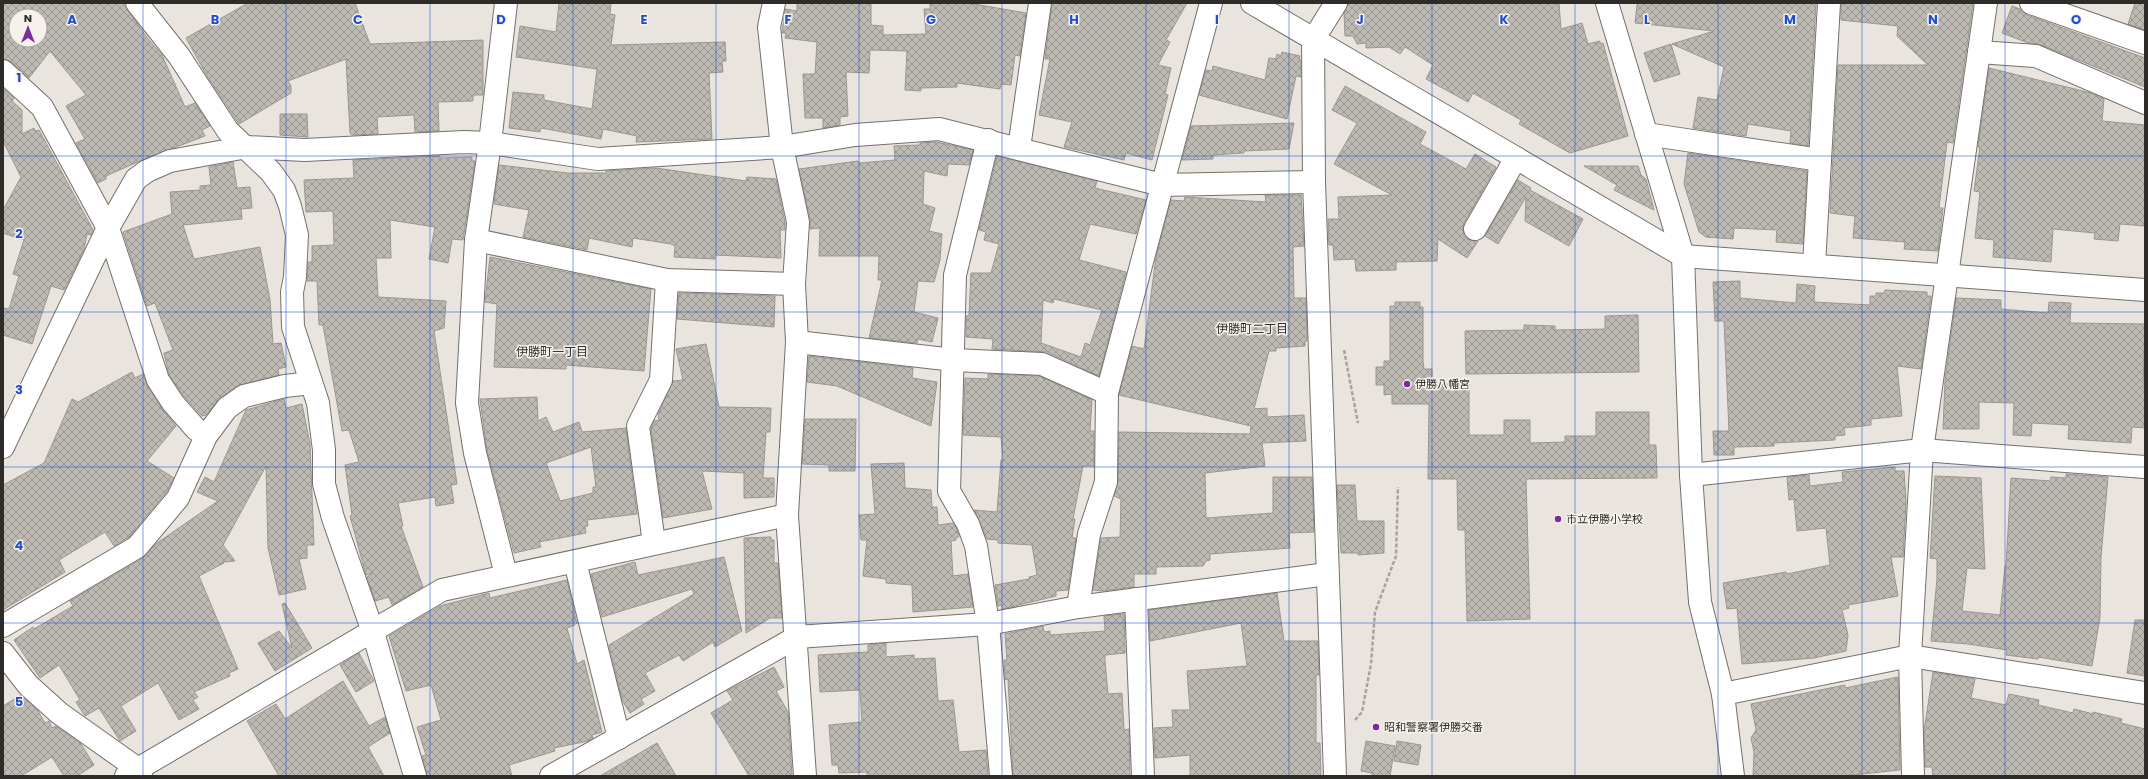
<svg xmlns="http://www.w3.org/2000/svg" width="2148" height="779" viewBox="0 0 2148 779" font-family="Poppins,'Noto Sans JP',sans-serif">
<defs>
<pattern id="building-cross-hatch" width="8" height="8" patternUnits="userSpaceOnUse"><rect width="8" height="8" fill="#bdb9b3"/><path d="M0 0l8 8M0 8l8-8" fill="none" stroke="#9a9792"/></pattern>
</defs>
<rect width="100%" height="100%" fill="#e9e5de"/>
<!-- building -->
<g fill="url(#building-cross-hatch)" stroke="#9a9690" fill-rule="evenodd">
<path d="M3,3h120l25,36 14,16 23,52 10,-4 15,23 -8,4 3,6 -63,24 -36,16v3l-8,4 -22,-40 9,-4 -19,-33 20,-11 -36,-44 -21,27 -18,-16 -8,-3zM16,16h24v24h-24z"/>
<polygon points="248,3 355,3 370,44 483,40 483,95 473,95 473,101 438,102 439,131 415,132 414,115 377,117 378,134 352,135 350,133 346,59 288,81 291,86 291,93 239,124 207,76 186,38"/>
<polygon points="559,3 611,3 610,14 615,15 611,45 725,42 726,61 722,61 723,72 709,73 712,139 636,142 637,136 603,129 601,139 541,128 540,132 509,128 513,92 544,95 544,100 592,109 597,69 516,57 520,26 556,32"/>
<polygon points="797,3 871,3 871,25 883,26 883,35 926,34 924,9 930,9 930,3 968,3 1026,13 1020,56 1015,55 1011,85 1001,84 1000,89 957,83 957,87 921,88 921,91 905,90 907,51 870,50 869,73 846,72 848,116 840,117 840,125 823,128 823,118 805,118 803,74 815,74 817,42 785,38 786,33 782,33 785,9 797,11"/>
<polygon points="1052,3 1187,3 1166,40 1170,42 1158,65 1171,68 1165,94 1168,95 1152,160 1126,153 1124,160 1064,147 1072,122 1039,115 1050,59 1045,59"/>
<polygon points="1348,3 1559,3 1561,29 1582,23 1588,44 1600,41 1600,44 1603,43 1628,136 1570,153 1519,124 1521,120 1473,93 1468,102 1426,79 1433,65 1405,47 1400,54 1389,47 1366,48 1366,43 1357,44 1353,36 1345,36 1344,14"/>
<polygon points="1639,3 1816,3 1808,146 1790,143 1791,131 1748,124 1746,136 1693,128 1698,97 1717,100 1724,67 1672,44 1714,31 1635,23 1637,5"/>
<polygon points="1841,3 1973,3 1953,143 1947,142 1939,208 1943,208 1938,251 1904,249 1905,242 1853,238 1855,216 1830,213 1838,65 1928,65 1897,36 1898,26 1841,20"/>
<polygon points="2135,3 2145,3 2145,30 2128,24"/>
<polygon points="2012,6 2020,9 2027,15 2145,58 2145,87 2041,45 2028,43 2002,33"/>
<polygon points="1671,44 1680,74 1654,82 1644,53"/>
<polygon points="1282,52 1300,56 1299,60 1301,60 1301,77 1296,76 1287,119 1199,95 1206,70 1212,71 1213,66 1265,80 1269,58 1276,59 1277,54 1281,56"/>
<polygon points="1989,68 2091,93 2104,99 2102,121 2145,125 2145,226 2120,224 2118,241 2094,239 2095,233 2053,229 2051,262 1993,257 1994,240 1975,238 1980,192 1974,191 1980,147 1978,147"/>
<polygon points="1345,86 1426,132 1420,144 1466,169 1475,154 1496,167 1464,223 1463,229 1464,236 1469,240 1478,241 1467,258 1438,239 1437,261 1396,262 1396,270 1356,271 1355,259 1334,260 1333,245 1329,245 1328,219 1339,219 1338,197 1392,195 1334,164 1357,123 1332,110"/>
<polygon points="3,88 14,98 12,101 22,110 22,134 34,128 35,131 39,130 93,230 91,235 87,234 84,249 64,290 51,286 32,344 3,335 3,308 9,309 19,276 13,274 24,240 3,233 3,210 21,177 3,141"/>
<polygon points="280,114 307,114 308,137 280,135"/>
<polygon points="1294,123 1289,149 1244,151 1244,153 1213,155 1213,159 1182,160 1191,126"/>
<polygon points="936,142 973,150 969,165 948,164 947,176 924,171 923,204 935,208 929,231 942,234 940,260 934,282 918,281 914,312 938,318 932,342 918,339 917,343 869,338 882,280 878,280 879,256 819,256 820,228 810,229 810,219 799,169 858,161 859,163 895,160 894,146 920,145 920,143"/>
<polygon points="1688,153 1807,171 1803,244 1776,242 1777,230 1734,228 1733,239 1706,237 1699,232 1684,184"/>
<polygon points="440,156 440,158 472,157 472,161 475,161 463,240 452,239 448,263 429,259 435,227 390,220 391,258 376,258 378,297 446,301 444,328 434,331 457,484 451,485 454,503 436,506 435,497 398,503 403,526 401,526 423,587 392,605 389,597 375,601 367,577 373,573 366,575 350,516 352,515 345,465 359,462 349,430 342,431 323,325 319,325 317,281 307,281 308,262 312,262 312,246 334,245 333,211 306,212 304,180 354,178 353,160"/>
<path d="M997,156l100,25 -2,7 51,12 -10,34 -46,-10 -11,36 47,12 -27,104 -52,-24 -55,-3 1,-10 -27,-2v-21h3l2,-43h20l8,-29 -15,-4 2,-8 -7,-2zM1054,299l48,11 -12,35 -5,-2 -4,14 -40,-14 2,-43 10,3z"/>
<polygon points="233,162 237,188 250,187 252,208 241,209 242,219 183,225 194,259 260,247 270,300 273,344 281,343 286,367 278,369 279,375 237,386 220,398 206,415 202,416 183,395 169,375 164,353 173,350 155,303 147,306 123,232 172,214 170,192 200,190 200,186 211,185 209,167"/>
<polygon points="499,165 568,173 606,173 606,171 656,168 746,181 747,177 776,179 785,223 785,230 780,230 781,258 715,255 715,259 674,257 675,246 671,244 633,238 632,247 589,238 587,250 523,237 529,210 494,204"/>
<polygon points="1584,166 1638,166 1641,175 1646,179 1654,210 1614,190 1617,185"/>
<polygon points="1518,180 1531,188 1530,190 1583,219 1569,246 1525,221 1526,197 1498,244 1485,236"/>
<polygon points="1265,195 1301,195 1304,246 1293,247 1294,298 1306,298 1307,341 1305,341 1305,346 1276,348 1276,351 1269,351 1254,409 1267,408 1267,417 1304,415 1306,441 1262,443 1265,466 1205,473 1206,518 1273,513 1273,477 1312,477 1314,532 1289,533 1290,548 1210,554 1210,560 1206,561 1203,566 1156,567 1156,574 1134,574 1134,587 1102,591 1093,590 1101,538 1120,537 1121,499 1114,496 1118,482 1119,432 1250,434 1251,426 1119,395 1132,346 1144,349 1156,257 1171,200 1184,201 1185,197 1266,202"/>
<polygon points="490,257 651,289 644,371 566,365 566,369 494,367 497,304 485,302"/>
<polygon points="1740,281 1740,298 1796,303 1797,284 1815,286 1814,302 1870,305 1870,296 1876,296 1876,293 1884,293 1885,290 1927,292 1927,296 1931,296 1921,369 1897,366 1902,416 1871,419 1871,425 1844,428 1845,435 1835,436 1835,440 1774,443 1774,446 1734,447 1734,455 1714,455 1713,431 1729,431 1724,321 1715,321 1713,282"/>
<polygon points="679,293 775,296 774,327 677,319"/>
<polygon points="1956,298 2001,300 2001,309 2048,313 2049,302 2071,303 2070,323 2145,324 2143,388 2145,388 2145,428 2132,427 2131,443 2068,439 2069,425 2032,423 2031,436 2013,435 2014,403 1979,402 1979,429 1943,429 1945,381"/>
<polygon points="1395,302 1420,302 1420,307 1423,307 1423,361 1424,369 1432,369 1432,384 1469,384 1469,435 1504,435 1504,420 1530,420 1530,443 1565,442 1565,436 1596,436 1596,412 1649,412 1649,445 1656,445 1657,478 1526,479 1530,619 1467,621 1465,530 1458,530 1457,479 1428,479 1429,404 1392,404 1392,394 1384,395 1384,385 1376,385 1376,367 1384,367 1384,361 1390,361 1390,306 1395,306"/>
<polygon points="1638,315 1639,372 1466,374 1465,331 1524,330 1524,325 1555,326 1555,330 1605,329 1605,316"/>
<polygon points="706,344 719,407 771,408 770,432 766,432 763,478 774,478 774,497 744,498 744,473 702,471 712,509 663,518 651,428 654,421 659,420 658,414 673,381 683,380 676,349"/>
<polygon points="809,356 913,368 912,378 937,382 931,426 837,386 807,382"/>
<polygon points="132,372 135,378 143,374 148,387 163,410 176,426 147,461 174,478 167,491 129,537 114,546 105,532 59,560 65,572 3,610 3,485 44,463 72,399 78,402"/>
<polygon points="988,374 1039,376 1092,400 1090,431 1094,431 1094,466 1083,466 1073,519 1075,519 1072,538 1076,538 1068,590 1056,591 1056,596 1002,609 1002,605 998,606 995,585 1029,579 1029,577 1037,575 1032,545 998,543 998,540 987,539 974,510 997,512 1001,460 1003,460 1001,437 963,435 965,378 988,379"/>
<path d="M537,397l1,24 8,-4 7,15 26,-10 3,10 44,-4 11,86 -50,6 1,6h-3l1,7 -47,9 2,5 -27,6 -27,-103 -7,-51zM591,447l5,40h-3v6l-33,8 -14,-38z"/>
<polygon points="284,399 286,408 302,404 310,444 314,545 307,545 307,558 299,559 306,589 279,595 268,548 266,466 223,545 235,561 223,562 224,563 199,576 238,669 229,673 230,676 194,692 198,697 193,700 199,709 179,720 158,683 121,706 136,731 120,741 99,708 85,716 76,702 80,700 59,665 40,678 14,640 33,627 34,629 73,606 70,601 143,558 157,543 218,501 197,492 205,477 214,482 246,410"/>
<polygon points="805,419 856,419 855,471 829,471 829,465 802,464"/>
<polygon points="904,463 905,488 931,490 932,507 937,507 938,525 953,523 957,529 959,537 956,537 956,540 951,541 953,576 968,574 973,607 913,612 912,585 886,583 886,579 863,576 867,540 861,540 859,515 875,514 871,464"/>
<polygon points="1895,467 1895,471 1904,471 1906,501 1903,557 1891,557 1898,596 1848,605 1849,608 1842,610 1848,635 1846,651 1814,658 1742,664 1737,608 1727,609 1723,583 1786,572 1787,574 1830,565 1826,528 1797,531 1794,499 1789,500 1787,477 1809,475 1810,486 1843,482 1842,472"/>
<polygon points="2066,474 2108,477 2101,557 2100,617 2092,666 2038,657 2038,659 2006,655 2007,650 1968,644 1931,641 1937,579 1937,559 1930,558 1935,476 1981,478 1985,569 1967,568 1962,611 2000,615 2005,566 2006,566 2011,478 2050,481 2051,477 2066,478"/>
<polygon points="1337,485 1355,485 1357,521 1384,521 1384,553 1358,555 1358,553 1341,553"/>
<polygon points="771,537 771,540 774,540 774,563 778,563 782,618 770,618 746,633 744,538"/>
<polygon points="724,557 742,631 715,647 713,642 683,661 679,655 645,673 655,691 641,699 644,704 630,713 622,700 609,645 694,594 692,589 602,617 591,574 635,562 638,575"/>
<polygon points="567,580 577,624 573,615 575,625 567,628 577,664 584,660 602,732 592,735 593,738 588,741 554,748 555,751 509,765 512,776 427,776 422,756 426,755 417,727 441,720 431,685 406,691 389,636 440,606 489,593 490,598"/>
<polygon points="1277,593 1284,641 1318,641 1319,675 1316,675 1316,743 1320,743 1321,776 1190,776 1190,755 1155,758 1154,728 1173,727 1172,710 1190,710 1187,671 1247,666 1241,623 1150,641 1149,610"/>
<polygon points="285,603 312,648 275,671 258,643 279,631 292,648 282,604"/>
<polygon points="1124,614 1125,653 1105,655 1105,661 1108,694 1122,693 1124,730 1129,729 1130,776 1013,776 1008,679 1005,680 1004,660 1007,660 1005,634 1043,626 1044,632 1050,631 1050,635 1105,631 1104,616"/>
<polygon points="2135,620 2145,620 2145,676 2127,673"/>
<polygon points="886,643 886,657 914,655 914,659 935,658 938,701 953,700 959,752 986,750 988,776 867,776 867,772 839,773 838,765 832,765 829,725 862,722 860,690 820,692 818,655 868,652 868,645"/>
<polygon points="359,653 374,681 356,692 340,665"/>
<polygon points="774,667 784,687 776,691 788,712 792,776 749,776 711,713 733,700 727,691"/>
<polygon points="1933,672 1975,679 1971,698 2006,705 2009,694 2039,700 2038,705 2073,713 2074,709 2093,714 2093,712 2122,719 2121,723 2145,729 2145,776 1933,776 1932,767 1925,767 1924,731"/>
<polygon points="1898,677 1900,770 1843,776 1753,776 1754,752 1751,738 1756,730 1751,704 1845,685 1845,688"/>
<polygon points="343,681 369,726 385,717 390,733 368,747 384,776 279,776 247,721 276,704 285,719"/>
<polygon points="21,695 38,711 45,723 49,721 52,728 56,726 81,744 94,765 77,776 64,776 52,757 21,776 3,776 3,706"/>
<polygon points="1366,741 1395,746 1390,776 1372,776 1372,773 1361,771"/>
<polygon points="1397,741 1421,745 1418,765 1394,761"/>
<polygon points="657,743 676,776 600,776"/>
</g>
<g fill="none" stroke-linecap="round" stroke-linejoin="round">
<!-- minor casing -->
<g stroke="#74706b" stroke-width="24">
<g id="minor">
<polyline points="137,3 179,56 228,131 271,172 284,190 290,206 297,235 295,277 292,292 293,327 318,403 324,450 324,484 333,518 372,629 415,776"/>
<polyline points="506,3 490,143 476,240 467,403 475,453 506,575"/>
<polyline points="774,3 769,27 782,147 798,222 794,284 797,342 787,515 805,776"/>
<polyline points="1252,3 1683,256 2145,290"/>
<polyline points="1607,3 1683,256 1691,475 1700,602 1723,694 1733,776"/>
<polyline points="2031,3 2145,43"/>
<polyline points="1979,52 2036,56 2145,103"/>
<polyline points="3,71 42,107 108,228 158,380 173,403 196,429 206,436"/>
<polyline points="1646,134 1820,160"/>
<polyline points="988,140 955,275 949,491 968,524 976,546 988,624 1001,776"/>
<polyline points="1019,148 1040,3"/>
<polyline points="1475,229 1516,158"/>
<polyline points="476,240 667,280 794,284"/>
<polyline points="1814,265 1829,3"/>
<polyline points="797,342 954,360 1042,364 1107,393"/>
<polyline points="3,447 108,228 136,179 147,171 170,161 247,147 305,150 464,142 490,143 598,159 782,147 855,135 939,129 1162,185 1314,182"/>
<polyline points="1691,475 1922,450 2145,467"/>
<polyline points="654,543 638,426 661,380 667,280"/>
<polyline points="575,562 619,738"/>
<polyline points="1136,599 1143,776"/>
<polyline points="1078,607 1089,534 1106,482 1107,393 1211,3"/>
<polyline points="3,626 137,547 178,498 206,436 227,408 244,396 285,386 311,383"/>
<polyline points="3,653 28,685 59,713 138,769 141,776"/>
<polyline points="1723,694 1910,656 2145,693"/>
<polyline points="126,776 442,590 787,515"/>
<polyline points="551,776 797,637 988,624 1078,607 1327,574"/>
<polyline points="1335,776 1314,182 1313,40 1336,3"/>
<polyline points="1913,776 1910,656 1922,450 1986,3"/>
</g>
</g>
<!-- path -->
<g stroke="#a6a39e" stroke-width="2.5" stroke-dasharray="4 2" stroke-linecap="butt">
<polyline points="1344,350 1358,423"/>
<polyline points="1355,720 1362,712 1371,664 1375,612 1396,556 1398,487"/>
</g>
<!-- minor -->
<use href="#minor" stroke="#fff" stroke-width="22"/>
</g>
<!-- grid -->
<path fill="none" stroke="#1d4ed8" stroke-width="1" stroke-opacity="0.55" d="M143,3v773M286,3v773M430,3v773M573,3v773M716,3v773M859,3v773M1002,3v773M1146,3v773M1289,3v773M1432,3v773M1575,3v773M1718,3v773M1862,3v773M2005,3v773M3,156h2142M3,312h2142M3,467h2142M3,623h2142"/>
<!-- markers -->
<g fill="#7a2c9d" stroke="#f6f2eb" stroke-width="1.5">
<circle cx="1407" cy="384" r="4"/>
<circle cx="1558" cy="519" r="4"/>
<circle cx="1376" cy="727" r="4"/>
</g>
<g text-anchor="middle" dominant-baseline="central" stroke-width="3" stroke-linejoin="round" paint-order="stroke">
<!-- poi labels -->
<g font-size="11" fill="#2d2c29" stroke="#f6f2eb" text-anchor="start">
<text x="1415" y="384">伊勝八幡宮</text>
<text x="1566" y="519">市立伊勝小学校</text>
<text x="1384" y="727">昭和警察署伊勝交番</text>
</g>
<!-- neighbourhood labels -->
<g font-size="12" fill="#2d2c29" stroke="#f6f2eb">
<text x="1252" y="328">伊勝町二丁目</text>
<text x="552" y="351">伊勝町一丁目</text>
</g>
</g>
<g font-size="13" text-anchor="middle" font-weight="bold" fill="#1d4ed8" stroke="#f6f2eb" stroke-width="3" stroke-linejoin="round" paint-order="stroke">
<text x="72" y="24">A</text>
<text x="215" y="24">B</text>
<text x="358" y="24">C</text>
<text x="501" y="24">D</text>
<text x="644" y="24">E</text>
<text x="788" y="24">F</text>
<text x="931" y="24">G</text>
<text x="1074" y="24">H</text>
<text x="1217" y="24">I</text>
<text x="1360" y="24">J</text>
<text x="1504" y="24">K</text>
<text x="1647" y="24">L</text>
<text x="1790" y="24">M</text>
<text x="1933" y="24">N</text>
<text x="2076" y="24">O</text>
<text x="19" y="82">1</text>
<text x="19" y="238">2</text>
<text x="19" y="394">3</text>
<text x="19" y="550">4</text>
<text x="19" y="706">5</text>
</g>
<!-- border -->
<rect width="2148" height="779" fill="none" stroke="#2d2c29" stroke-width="8"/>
<!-- north arrow -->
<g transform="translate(28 28)"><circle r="19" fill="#f6f2eb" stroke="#a6a39d"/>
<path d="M0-3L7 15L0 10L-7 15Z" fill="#7a2c9d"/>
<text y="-6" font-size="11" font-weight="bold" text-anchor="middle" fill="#2d2c29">N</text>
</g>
</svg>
